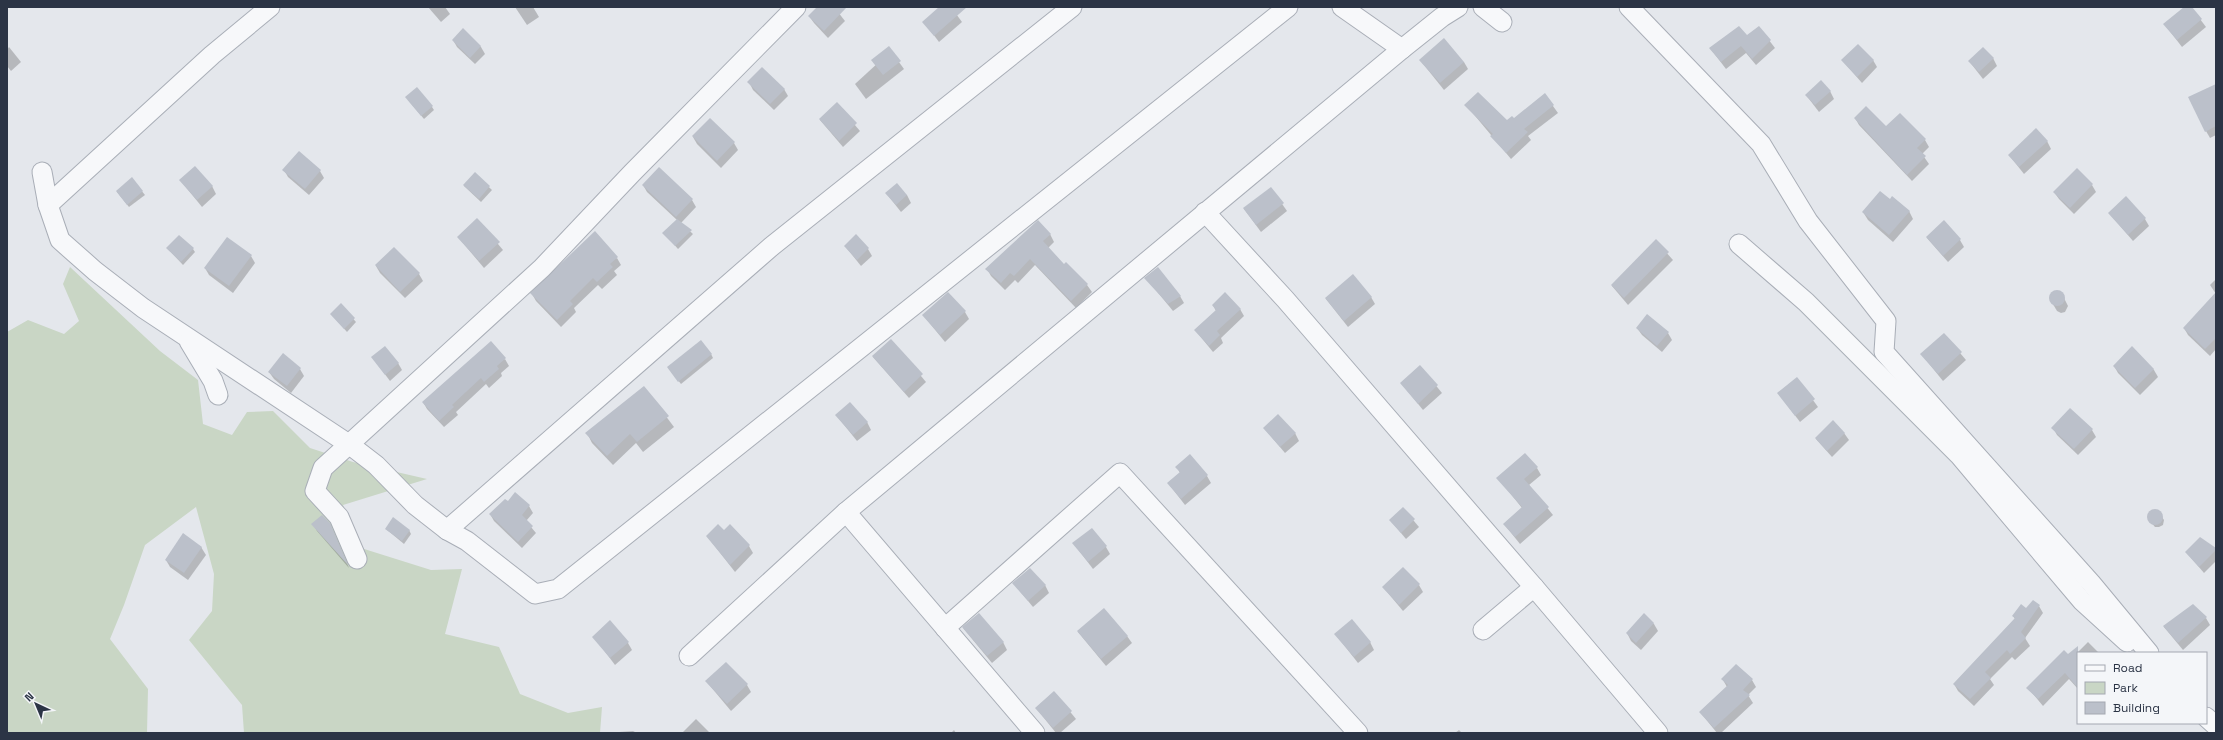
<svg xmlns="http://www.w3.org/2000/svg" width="2223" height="740" viewBox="0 0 2223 740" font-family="'Space Grotesk',sans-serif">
<rect width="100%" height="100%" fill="#e4e7ec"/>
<!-- green -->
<polygon fill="#c9d6c5" points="70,267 160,351 198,380 203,424 232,435 247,412 273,411 310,448 353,462 427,479 343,505 361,548 431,570 462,569 445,634 499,647 520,694 568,713 602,707 600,733 244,733 242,705 189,640 212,611 214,574 196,507 145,545 124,605 110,639 148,689 147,733 7,733 7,332 28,320 64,334 79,321 63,284"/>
<!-- shadow -->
<g fill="#0003">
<polygon points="428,7 445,7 450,14 441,22"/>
<polygon points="515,7 533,7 539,17 527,25"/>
<polygon points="818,7 834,7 845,21 828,38 814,23 809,16"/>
<polygon points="941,7 951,7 962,22 939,42 924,22"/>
<polygon points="2185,7 2191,7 2206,27 2182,47 2165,25"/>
<polygon points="1759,27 1775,48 1756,65 1746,53 1726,69 1710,48 1747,37"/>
<polygon points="463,29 481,47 485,54 475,64 457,47 453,40"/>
<polygon points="9,47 21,62 11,71 7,66 7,50"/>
<polygon points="891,51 904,69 866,99 855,84"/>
<polygon points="1993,58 1997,66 1983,79 1969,61"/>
<polygon points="1420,60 1464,62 1468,69 1444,90"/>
<polygon points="1842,60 1873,60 1877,67 1862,83"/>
<polygon points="749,82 784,89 788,96 774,110 753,90"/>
<polygon points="2216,85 2216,135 2210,138 2206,131"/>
<polygon points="1830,91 1834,99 1819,112 1806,95"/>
<polygon points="1545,95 1558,113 1528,136 1531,140 1511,159 1466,105 1507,122 1514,119"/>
<polygon points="408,100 432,107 434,110 424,119"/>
<polygon points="837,104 860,131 843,147 820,120"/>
<polygon points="1855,118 1925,140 1929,147 1922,154 1929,164 1912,181 1859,125"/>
<polygon points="693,137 734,143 738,150 721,168 697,144"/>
<polygon points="2047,141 2051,149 2024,174 2009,155"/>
<polygon points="284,170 320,171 324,178 309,195 288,177"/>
<polygon points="475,174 492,190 481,202 464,186"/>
<polygon points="132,179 145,195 129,207 117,192"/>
<polygon points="180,180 212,186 216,194 202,207"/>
<polygon points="643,185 692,200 696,207 681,223 693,234 678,249 664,233 677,220 647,192"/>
<polygon points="2092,185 2096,192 2074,214 2059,199 2054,192"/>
<polygon points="1271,188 1287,211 1261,232 1244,209"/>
<polygon points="886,193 907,195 911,203 901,212"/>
<polygon points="1890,200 1909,211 1913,219 1893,242 1868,220 1863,212"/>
<polygon points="2109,213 2145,219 2149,226 2133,241"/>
<polygon points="477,219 503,250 484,268 458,237"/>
<polygon points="1050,234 1054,242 1048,248 1064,265 1066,263 1087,285 1092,292 1076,308 1035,265 1018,283 1015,280 1005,290 991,276 987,269"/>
<polygon points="1927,238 1960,240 1964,247 1948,262"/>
<polygon points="1656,241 1673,260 1628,305 1612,286"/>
<polygon points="845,246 868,249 872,256 861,266"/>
<polygon points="168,249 193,249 195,252 183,265"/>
<polygon points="251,256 255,263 233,293 209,275 205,268"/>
<polygon points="617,258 621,265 614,271 617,275 602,289 598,285 574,308 576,312 561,327 536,301 532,294"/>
<polygon points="376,266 419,274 423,281 405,298 380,273"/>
<polygon points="1146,278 1180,296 1184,303 1173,311"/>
<polygon points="2216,279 2216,294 2210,285"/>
<polygon points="2061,292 2068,306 2065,312 2061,313 2057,311 2050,299 2052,293"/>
<polygon points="2216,294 2216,349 2210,356 2188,335 2184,328"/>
<polygon points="1371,297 1375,304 1348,327 1326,299"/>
<polygon points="341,305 356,322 347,332 331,314"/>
<polygon points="1213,305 1240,309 1244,316 1221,338 1223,343 1213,352 1195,330 1216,311"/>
<polygon points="965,312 969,319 945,342 923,315"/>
<polygon points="1637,328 1668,333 1672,340 1662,352 1642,335"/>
<polygon points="1944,334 1966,360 1943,381 1922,355"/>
<polygon points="891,340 926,382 909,398 873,357"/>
<polygon points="2132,348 2154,370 2158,377 2140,395 2118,373 2114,366"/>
<polygon points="711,354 713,358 681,384 670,370"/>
<polygon points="372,357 398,363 402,370 390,381"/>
<polygon points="505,359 509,366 501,373 502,376 489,388 486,384 456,412 458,415 444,427 427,409 423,402"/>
<polygon points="1420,366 1442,393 1423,410 1401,383"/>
<polygon points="300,369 304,376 291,393 274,379 269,372"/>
<polygon points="1797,378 1818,407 1800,422 1778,393"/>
<polygon points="644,387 674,427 643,452 636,443 613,465 592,443 587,433"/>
<polygon points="836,415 867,422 871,430 857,441"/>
<polygon points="1264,428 1295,433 1299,441 1285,453"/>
<polygon points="2053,428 2092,430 2096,437 2078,455 2057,435"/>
<polygon points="1844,433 1849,440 1832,457 1816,439"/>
<polygon points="1177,467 1207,476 1211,483 1185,505 1168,483 1180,473"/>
<polygon points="1537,468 1541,475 1529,485 1553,515 1520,544 1504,524 1522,508 1498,478"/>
<polygon points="515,494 529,506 533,513 526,521 536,533 522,548 494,521 490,514 508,503"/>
<polygon points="1403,508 1419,527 1406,539 1390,520"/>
<polygon points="2153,510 2158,511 2164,520 2163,525 2159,527 2155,527 2149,520 2150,512"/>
<polygon points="313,524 333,532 349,568 317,531"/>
<polygon points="386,529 409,530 411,534 404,544"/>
<polygon points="724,531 749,546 753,553 735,572 707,536"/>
<polygon points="1074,544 1106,547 1110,554 1093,569"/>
<polygon points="201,547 206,555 188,580 170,567 166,560"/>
<polygon points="2216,549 2216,561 2204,573 2186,552"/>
<polygon points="1013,583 1045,585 1049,593 1033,607"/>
<polygon points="1419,585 1423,592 1403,611 1383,587"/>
<polygon points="2039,606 2043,613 2025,638 2030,646 2015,660 2012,657 1990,679 1994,685 1974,706 1958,691 1954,684 2015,619 2013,616 2026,609"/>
<polygon points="1644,615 1654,624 1658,631 1641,650 1631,641 1627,633"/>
<polygon points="2206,618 2210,625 2183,650 2164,627"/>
<polygon points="963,628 1003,642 1007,650 992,663"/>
<polygon points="1078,632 1127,636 1132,643 1106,666"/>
<polygon points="1336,635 1370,642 1374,650 1358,663"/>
<polygon points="594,637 628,643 632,650 615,665"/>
<polygon points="2088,642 2099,653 2078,653 2078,689 2069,679 2043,706 2028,688 2068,656 2077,653"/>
<polygon points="1723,680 1752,680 1756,687 1748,695 1753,703 1721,733 1717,733 1700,712 1727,687"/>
<polygon points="706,681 747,685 751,692 731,711"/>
<polygon points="1054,692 1076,719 1060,733 1056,733 1036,708"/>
<polygon points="696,719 710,733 682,733"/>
<polygon points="954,730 956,733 951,733"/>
<polygon points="1459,730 1462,733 1455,733"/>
<polygon points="633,731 637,733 618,733 619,732"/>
</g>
<!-- building -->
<g fill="#bbc0ca">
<polygon points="817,7 847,7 824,31 808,16"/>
<polygon points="939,7 967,7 934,36 922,22"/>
<polygon points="2184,7 2192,7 2202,19 2177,40 2163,24"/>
<polygon points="1739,26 1747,35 1759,26 1771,40 1752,59 1741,46 1721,62 1709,48"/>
<polygon points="463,28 481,46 470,58 452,40"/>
<polygon points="1444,38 1464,62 1440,83 1419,60"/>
<polygon points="1858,44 1874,60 1857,77 1841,60"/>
<polygon points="889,46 901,61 883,75 871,60"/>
<polygon points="1983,47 1994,58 1979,72 1968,61"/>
<polygon points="762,67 785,89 770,104 747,82"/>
<polygon points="1821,80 1831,91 1815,105 1805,95"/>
<polygon points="2216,84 2216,126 2205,132 2188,97"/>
<polygon points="417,87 433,106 421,116 405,97"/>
<polygon points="1478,92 1507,120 1512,116 1514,118 1545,93 1554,105 1524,129 1528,132 1506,153 1490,136 1493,134 1464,105"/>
<polygon points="837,102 857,123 839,141 819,119"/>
<polygon points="1866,106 1886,126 1900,113 1926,139 1917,148 1926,156 1907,175 1854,118"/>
<polygon points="710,118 735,142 717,161 692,136"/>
<polygon points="2036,128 2048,141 2019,167 2008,155"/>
<polygon points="299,151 321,170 305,189 282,170"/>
<polygon points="195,166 213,186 197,200 179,180"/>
<polygon points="659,167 693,199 676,217 642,185"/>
<polygon points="2077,168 2093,184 2070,208 2053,192"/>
<polygon points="475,172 490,186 479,199 463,185"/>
<polygon points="132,177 143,191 127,205 116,191"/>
<polygon points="897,183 907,195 896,205 885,193"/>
<polygon points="1271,187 1284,203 1256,225 1243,208"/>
<polygon points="1880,191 1890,199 1892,196 1910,211 1889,235 1862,212"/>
<polygon points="2126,196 2146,218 2128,235 2108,213"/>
<polygon points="477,218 500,242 479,261 457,237"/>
<polygon points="677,219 692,230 675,246 662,233"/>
<polygon points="1038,220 1051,234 1043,241 1064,264 1066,262 1088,284 1071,301 1030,259 1014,276 1010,273 1001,283 985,269"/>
<polygon points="1944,220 1961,239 1943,256 1926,237"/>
<polygon points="595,231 618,257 610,264 613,267 597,282 593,278 570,301 573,304 557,320 530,293"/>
<polygon points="856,234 869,248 857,260 844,246"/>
<polygon points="179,235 194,248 181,262 166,248"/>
<polygon points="227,237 252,255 229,286 204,268"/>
<polygon points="1656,239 1669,252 1624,298 1611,285"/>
<polygon points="394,247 420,273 400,292 375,265"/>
<polygon points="1158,267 1181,296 1168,304 1144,278"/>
<polygon points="1353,274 1372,297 1344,321 1325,298"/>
<circle cx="2057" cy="298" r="8"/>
<polygon points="948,292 966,311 940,335 922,315"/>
<polygon points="1225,292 1241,309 1217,331 1220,335 1209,346 1194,330 1216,310 1212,305"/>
<polygon points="2216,292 2216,338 2205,349 2183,328"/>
<polygon points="341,303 355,318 344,329 330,314"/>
<polygon points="1647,314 1669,332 1657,346 1636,328"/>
<polygon points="1944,333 1962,352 1938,374 1920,354"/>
<polygon points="891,339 923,374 904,392 872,356"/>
<polygon points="701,340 712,354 678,382 667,367"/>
<polygon points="491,341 506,358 497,366 499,369 484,382 481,378 452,405 454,407 439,421 422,402"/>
<polygon points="385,346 399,363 385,375 371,357"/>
<polygon points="2132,346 2154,369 2135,388 2113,366"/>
<polygon points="283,353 301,368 287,386 268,372"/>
<polygon points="1420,365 1438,385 1418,404 1400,383"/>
<polygon points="1797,377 1815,399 1795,416 1777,393"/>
<polygon points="644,386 669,416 637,442 630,434 607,456 585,433"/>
<polygon points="850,402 868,422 853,435 835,415"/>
<polygon points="2070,408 2093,429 2074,449 2051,428"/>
<polygon points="1278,414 1296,433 1280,447 1263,428"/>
<polygon points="1833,420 1845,433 1827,451 1815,438"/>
<polygon points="1525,453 1538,467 1524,479 1549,507 1515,537 1503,524 1522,507 1496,478"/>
<polygon points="1190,454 1208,475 1181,499 1167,483 1180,472 1175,467"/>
<polygon points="515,492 530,505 522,515 533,526 518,542 489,514 505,499 508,501"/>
<polygon points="1403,507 1415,519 1401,533 1389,520"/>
<circle cx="2155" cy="517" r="8"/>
<polygon points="322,515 330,523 348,565 311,524"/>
<polygon points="393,517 410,530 402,541 385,529"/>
<polygon points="718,524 724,530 730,524 750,545 730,565 706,536"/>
<polygon points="1092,528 1107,546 1088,562 1072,543"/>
<polygon points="183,533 202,547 184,573 165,560"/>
<polygon points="2200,537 2216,548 2216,550 2199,567 2185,552"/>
<polygon points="1403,567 1420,584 1399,605 1382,587"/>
<polygon points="1030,568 1046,585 1028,601 1012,583"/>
<polygon points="2033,600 2040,605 2021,632 2026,638 2010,654 2007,650 1985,672 1991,678 1970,699 1953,684 2015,618 2012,616 2021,604 2026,608"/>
<polygon points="2193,604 2207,617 2178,643 2163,626"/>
<polygon points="1104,608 1128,636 1101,659 1077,631"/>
<polygon points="979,613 1004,642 987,656 962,627"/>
<polygon points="1644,613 1654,623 1636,643 1626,633"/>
<polygon points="1352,619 1371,642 1354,657 1334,634"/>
<polygon points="610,620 629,642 610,658 592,637"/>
<polygon points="2078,646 2078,688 2065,673 2038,699 2026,688 2064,650 2068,654"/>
<polygon points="726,662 748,684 727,704 705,681"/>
<polygon points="1736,664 1753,679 1743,690 1750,695 1714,728 1699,712 1728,685 1721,679"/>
<polygon points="1054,691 1072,711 1053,728 1035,708"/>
</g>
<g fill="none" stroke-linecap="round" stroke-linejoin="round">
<!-- street casing -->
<g stroke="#a9aeb7" stroke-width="21">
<g id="street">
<polyline points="270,7 212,55 48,205 60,240 95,271 143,308 350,445 376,465 415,505 447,530 467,541 535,594 558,589 1288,7"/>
<polyline points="1342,7 1402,49"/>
<polyline points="1483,7 1502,22"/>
<polyline points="1629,7 1761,144 1808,221 1886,321 1884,352 2091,583 2149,653"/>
<polyline points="42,172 48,205"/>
<polyline points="1205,212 1285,299 1534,587 1483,630"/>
<polyline points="1739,244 1806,302 1959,455 2082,601 2127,642"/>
<polyline points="189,341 213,381 218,395"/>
<polyline points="846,512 1035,733"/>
<polyline points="447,530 772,246 1072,7"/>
<polyline points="357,559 339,517 315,491 323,468 542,268 632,173 796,7"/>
<polyline points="1534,587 1658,733"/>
<polyline points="945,628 1120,473 1358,733"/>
<polyline points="689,656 846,512 1402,49 1442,17 1458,7"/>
<polyline points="2206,717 2216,726"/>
</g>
</g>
<!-- street -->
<use href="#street" stroke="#f7f8fa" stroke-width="19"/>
</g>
<!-- border -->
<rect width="2223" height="740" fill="none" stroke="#2b3445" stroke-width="16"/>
<!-- legend -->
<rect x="2077" y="652" width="130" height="72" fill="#f4f6f9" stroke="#a4a8b1"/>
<rect x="2085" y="665" width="20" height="6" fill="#f7f8fa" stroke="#a4a8b1"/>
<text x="2113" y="672" font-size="12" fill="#2b3445">Road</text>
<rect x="2085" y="682" width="20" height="12" fill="#c9d6c5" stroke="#a4a8b1"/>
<text x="2113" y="692" font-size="12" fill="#2b3445">Park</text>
<rect x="2085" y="702" width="20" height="12" fill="#bbc0ca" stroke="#a4a8b1"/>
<text x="2113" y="712" font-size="12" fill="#2b3445">Building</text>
<!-- north arrow -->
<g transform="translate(36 704) rotate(316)" stroke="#f4f6f9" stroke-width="3" paint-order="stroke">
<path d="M0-3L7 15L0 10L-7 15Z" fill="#2b3445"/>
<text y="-6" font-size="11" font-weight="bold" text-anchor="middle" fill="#2b3445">N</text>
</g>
</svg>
